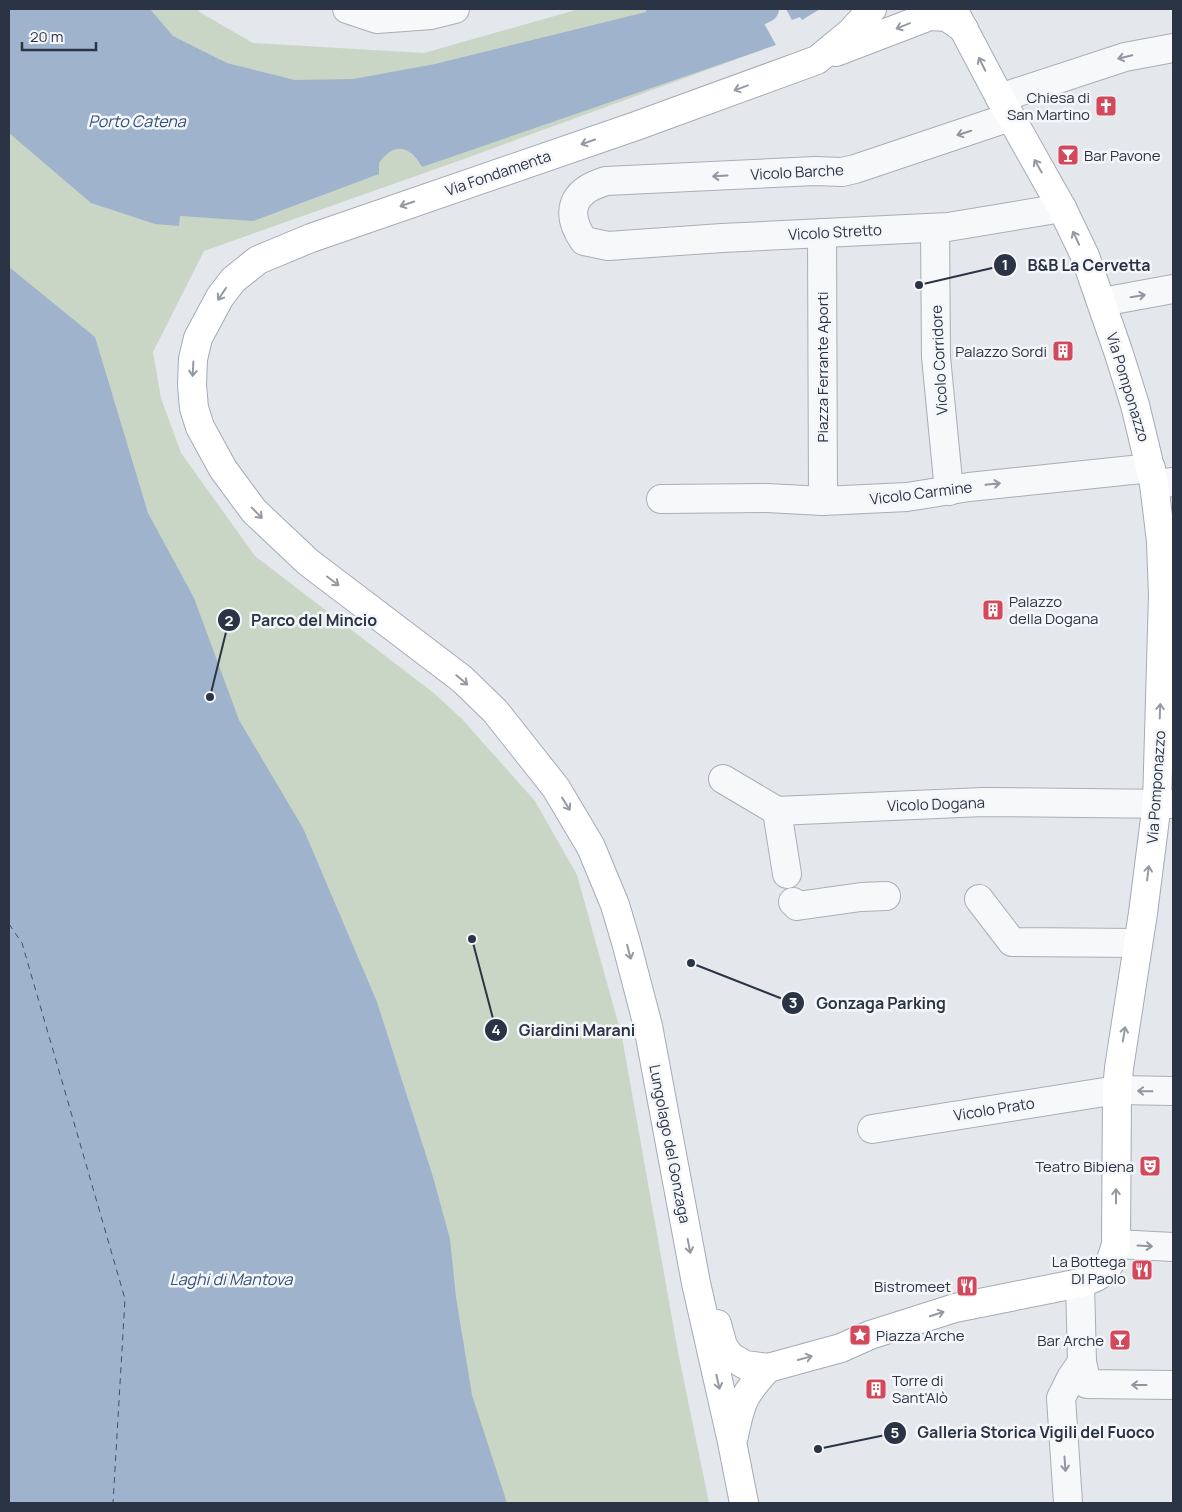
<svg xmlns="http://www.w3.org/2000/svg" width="1182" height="1512" viewBox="0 0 1182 1512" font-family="Manrope,sans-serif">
<rect width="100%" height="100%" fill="#e4e7ec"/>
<!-- green -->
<polygon fill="#c9d6c5" points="9,9 197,9 201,13 253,43 424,53 579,9 738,9 759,51 461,160 204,251 153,352 161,398 181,453 255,556 435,694 462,719 535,801 577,875 622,1037 678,1352 709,1503 9,1503"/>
<!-- water -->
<g fill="#9fb4cc">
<path d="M9,9h141l23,27 54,27 68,17 58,-1 82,-15 211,-52 1,-3h109l20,36 -354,122c-12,-22 -28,-25 -43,-4v11l-126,47 -73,-5 -1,10 -24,-2 -64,-21 -82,-70z"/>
<polygon points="786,9 820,9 802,20 800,17 792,20"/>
<polygon points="9,267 95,337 148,513 194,598 239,720 303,828 377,1002 433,1177 450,1239 456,1297 472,1395 507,1503 9,1503"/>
</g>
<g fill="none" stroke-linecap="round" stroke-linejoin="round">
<!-- canal -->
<polyline stroke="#9fb4cc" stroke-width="26" points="758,13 766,9"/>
<!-- ferry -->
<polyline stroke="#34527a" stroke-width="1" stroke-dasharray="6 5" stroke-linecap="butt" points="9,924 22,943 125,1299 113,1503"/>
<!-- minor casing -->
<g stroke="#a9aeb7" stroke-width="30">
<g id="minor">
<polyline points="347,9 377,19 431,15 455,9"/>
<polyline points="1000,98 1125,57 1173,48"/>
<path d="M1010,117l-155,52 -13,3 -27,-1 -209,10c-34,10 -42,31 -22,60l24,5 114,-8 226,-11 114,-19"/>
<polyline points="935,228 936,357 949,491"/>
<polyline points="822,233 823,501"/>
<polyline points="1102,302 1173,289"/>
<polyline points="1154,484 1173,482"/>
<polyline points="661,499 767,498 823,501 907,497 969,487 1151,468"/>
<polyline points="723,779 777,811 983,802 1173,804"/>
<polyline points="777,811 787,874"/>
<polyline points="979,899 1012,942 1138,943"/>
<polyline points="793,902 797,906 861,897 886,896"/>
<polyline points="872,1129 1117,1090 1173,1091"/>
<polyline points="1116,1244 1173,1247"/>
<polyline points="1080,1283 1082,1362 1087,1384 1173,1385"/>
<polyline points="1068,1503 1061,1398 1071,1378 1082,1362"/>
</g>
</g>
<!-- major casing -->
<g stroke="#a3abb8" stroke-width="30">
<g id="major">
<polyline points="836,52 930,16 947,17 964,29"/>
<path d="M717,1324l6,22 7,10 15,9 23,3 73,-20 29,-13 85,-27 125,-25c26,-8 29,-13 36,-39l1,-154 2,-22 24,-155 14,-110 6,-207 -2,-55 -7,-57 -19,-79 -16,-51 -34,-98 -23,-48 -62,-110 -47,-89"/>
<path d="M734,1436c7,-35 10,-42 34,-68"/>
<polyline points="744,1503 732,1442 696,1283 648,1026 626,942 615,905 591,847 556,788 495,711 462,679 308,562 254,511 223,469 200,427 194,408 192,385 193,359 198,338 220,297 233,280 258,260 311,238 636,126 817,60 851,32 872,9"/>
</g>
</g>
<!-- minor -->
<use href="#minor" stroke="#f7f8fa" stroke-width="28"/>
<!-- major -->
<use href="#major" stroke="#fff" stroke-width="28"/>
</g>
<!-- one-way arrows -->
<defs><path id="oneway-shaft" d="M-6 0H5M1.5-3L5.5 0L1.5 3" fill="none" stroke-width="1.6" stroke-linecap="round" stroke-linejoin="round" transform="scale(1.25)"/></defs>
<g stroke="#959aa2">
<use href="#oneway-shaft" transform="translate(903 26) rotate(158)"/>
<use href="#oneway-shaft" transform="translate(982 64) rotate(-117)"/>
<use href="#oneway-shaft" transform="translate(741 88) rotate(160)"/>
<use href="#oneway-shaft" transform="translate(588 142) rotate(161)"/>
<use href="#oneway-shaft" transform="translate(1038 166) rotate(-120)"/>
<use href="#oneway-shaft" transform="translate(407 204) rotate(161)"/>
<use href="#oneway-shaft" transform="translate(1076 238) rotate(-115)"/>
<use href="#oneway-shaft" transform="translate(222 294) rotate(124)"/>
<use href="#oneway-shaft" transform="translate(193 369) rotate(93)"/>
<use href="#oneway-shaft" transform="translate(257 513) rotate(46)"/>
<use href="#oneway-shaft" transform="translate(333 581) rotate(37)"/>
<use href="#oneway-shaft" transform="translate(462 680) rotate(40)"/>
<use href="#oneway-shaft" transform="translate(1160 711) rotate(-88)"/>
<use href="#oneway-shaft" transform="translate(566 804) rotate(58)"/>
<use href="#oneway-shaft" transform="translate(1148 873) rotate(-83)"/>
<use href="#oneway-shaft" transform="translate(629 952) rotate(75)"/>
<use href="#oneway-shaft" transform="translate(1124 1034) rotate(-81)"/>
<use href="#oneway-shaft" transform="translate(1116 1196) rotate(-90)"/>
<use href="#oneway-shaft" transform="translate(689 1246) rotate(79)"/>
<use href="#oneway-shaft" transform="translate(937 1314) rotate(-18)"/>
<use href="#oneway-shaft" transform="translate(805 1358) rotate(-15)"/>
<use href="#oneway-shaft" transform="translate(718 1382) rotate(77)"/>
</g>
<g stroke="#9196a0">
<use href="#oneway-shaft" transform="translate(1125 57) rotate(166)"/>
<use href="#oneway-shaft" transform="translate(964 133) rotate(162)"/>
<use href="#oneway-shaft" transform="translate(720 176) rotate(177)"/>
<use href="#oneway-shaft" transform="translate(1138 296) rotate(-10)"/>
<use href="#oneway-shaft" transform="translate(993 484) rotate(-6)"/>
<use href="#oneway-shaft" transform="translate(1145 1091) rotate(-179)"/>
<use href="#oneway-shaft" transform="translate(1145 1246) rotate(3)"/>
<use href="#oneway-shaft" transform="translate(1139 1385) rotate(-180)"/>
<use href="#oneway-shaft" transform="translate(1065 1464) rotate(86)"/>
</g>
<!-- icons -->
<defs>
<g id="church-square" transform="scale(1.125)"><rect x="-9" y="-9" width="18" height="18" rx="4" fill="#d1495b" stroke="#f4f6f9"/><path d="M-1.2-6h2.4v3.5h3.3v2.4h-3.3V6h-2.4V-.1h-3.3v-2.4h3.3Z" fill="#fff"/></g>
<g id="bar-square" transform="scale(1.125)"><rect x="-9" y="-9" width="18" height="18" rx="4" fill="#d1495b" stroke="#f4f6f9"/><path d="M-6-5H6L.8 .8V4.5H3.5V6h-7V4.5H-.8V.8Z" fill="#fff"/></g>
<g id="building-square" transform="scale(1.125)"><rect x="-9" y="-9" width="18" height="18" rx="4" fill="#d1495b" stroke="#f4f6f9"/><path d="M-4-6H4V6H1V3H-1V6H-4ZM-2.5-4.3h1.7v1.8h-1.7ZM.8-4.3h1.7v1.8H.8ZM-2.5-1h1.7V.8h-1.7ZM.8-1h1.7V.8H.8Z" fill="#fff"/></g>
<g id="theatre-square" transform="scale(1.125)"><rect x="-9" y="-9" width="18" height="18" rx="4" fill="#d1495b" stroke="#f4f6f9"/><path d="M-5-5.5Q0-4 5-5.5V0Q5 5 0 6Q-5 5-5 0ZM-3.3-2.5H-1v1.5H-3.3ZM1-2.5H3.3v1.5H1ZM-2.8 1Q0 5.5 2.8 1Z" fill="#fff"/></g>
<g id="restaurant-square" transform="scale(1.125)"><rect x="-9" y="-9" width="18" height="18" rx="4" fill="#d1495b" stroke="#f4f6f9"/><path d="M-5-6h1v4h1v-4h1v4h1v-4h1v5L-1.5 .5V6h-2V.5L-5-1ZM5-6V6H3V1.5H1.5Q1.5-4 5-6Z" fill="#fff"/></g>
<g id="sight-square" transform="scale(1.125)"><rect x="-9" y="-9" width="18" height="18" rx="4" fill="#d1495b" stroke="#f4f6f9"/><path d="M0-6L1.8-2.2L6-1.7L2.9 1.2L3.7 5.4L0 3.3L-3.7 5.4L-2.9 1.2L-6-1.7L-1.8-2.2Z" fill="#fff"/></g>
</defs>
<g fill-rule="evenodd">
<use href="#church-square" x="1106" y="106"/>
<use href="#bar-square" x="1068" y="155"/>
<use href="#building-square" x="1063" y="351"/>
<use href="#building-square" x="993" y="610"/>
<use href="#theatre-square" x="1150" y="1166"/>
<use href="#restaurant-square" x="1142" y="1270"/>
<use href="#restaurant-square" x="967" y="1286"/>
<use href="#sight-square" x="860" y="1335"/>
<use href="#bar-square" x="1120" y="1340"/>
<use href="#building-square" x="876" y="1389"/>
</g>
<g text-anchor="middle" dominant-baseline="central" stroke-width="5" stroke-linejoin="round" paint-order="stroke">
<!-- poi labels -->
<g font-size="15" fill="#2b3445" stroke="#f4f6f9" text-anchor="end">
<text x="1090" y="97">Chiesa di<tspan x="1090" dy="17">San Martino</tspan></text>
<text x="1084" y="155" text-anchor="start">Bar Pavone</text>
<text x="1047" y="351">Palazzo Sordi</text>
<text x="1009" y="601" text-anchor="start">Palazzo<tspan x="1009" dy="17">della Dogana</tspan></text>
<text x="1134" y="1166">Teatro Bibiena</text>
<text x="1126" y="1261">La Bottega<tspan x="1126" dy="17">DI Paolo</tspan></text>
<text x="951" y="1286">Bistromeet</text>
<text x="876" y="1335" text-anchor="start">Piazza Arche</text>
<text x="1104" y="1340">Bar Arche</text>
<text x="892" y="1380" text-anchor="start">Torre di<tspan x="892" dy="17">Sant'Alò</tspan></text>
</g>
<!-- street labels -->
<g font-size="15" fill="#2b3445" stroke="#f4f6f9">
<text transform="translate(797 172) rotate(-3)">Vicolo Barche</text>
<text transform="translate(498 173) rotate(-19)">Via Fondamenta</text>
<text transform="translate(835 232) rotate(-3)">Vicolo Stretto</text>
<text transform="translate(939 360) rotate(-93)">Vicolo Corridore</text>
<text transform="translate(822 367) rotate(-90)">Piazza Ferrante Aporti</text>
<text transform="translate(1128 387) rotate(73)">Via Pomponazzo</text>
<text transform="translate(921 493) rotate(-7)">Vicolo Carmine</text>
<text transform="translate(1156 787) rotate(-86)">Via Pomponazzo</text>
<text transform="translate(936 804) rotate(-2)">Vicolo Dogana</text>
<text transform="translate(994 1109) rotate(-9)">Vicolo Prato</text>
<text transform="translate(670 1144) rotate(79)">Lungolago del Gonzaga</text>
</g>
<!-- water labels -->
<g font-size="16" font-style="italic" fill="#34527a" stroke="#f4f6f9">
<text x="137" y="121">Porto Catena</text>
<text x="231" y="1279">Laghi di Mantova</text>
</g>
</g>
<!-- callouts -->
<path fill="none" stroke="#2b3445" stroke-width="2" d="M919 285L1005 265M210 697L229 620M691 963L793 1003M472 939L496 1030M818 1449L895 1433"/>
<g fill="#2b3445" stroke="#f4f6f9" stroke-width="2">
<circle cx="919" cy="285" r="5"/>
<circle cx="210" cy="697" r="5"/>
<circle cx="691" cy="963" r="5"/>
<circle cx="472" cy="939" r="5"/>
<circle cx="818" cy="1449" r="5"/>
<circle cx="1005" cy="265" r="12"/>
<circle cx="229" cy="620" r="12"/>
<circle cx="793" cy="1003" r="12"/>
<circle cx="496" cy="1030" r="12"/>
<circle cx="895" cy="1433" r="12"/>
</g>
<g font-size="15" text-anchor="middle" font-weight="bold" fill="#fff">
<text x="1005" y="270">1</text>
<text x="229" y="626">2</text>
<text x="793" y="1008">3</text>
<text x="496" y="1035">4</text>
<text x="895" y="1438">5</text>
</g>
<g font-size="16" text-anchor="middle" font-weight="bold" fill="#2b3445" stroke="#f4f6f9" stroke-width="5" stroke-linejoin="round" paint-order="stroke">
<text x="1089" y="271">B&amp;B La Cervetta</text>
<text x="314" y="626">Parco del Mincio</text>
<text x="881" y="1009">Gonzaga Parking</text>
<text x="577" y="1036">Giardini Marani</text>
<text x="1036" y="1438">Galleria Storica Vigili del Fuoco</text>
</g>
<!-- border -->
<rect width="1182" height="1512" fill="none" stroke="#2b3445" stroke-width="20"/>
<!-- scale -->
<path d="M22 42v8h74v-8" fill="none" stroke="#2b3445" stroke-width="2.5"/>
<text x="30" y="42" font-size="15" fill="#2b3445" stroke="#f4f6f9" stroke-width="4" paint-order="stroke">20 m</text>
</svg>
